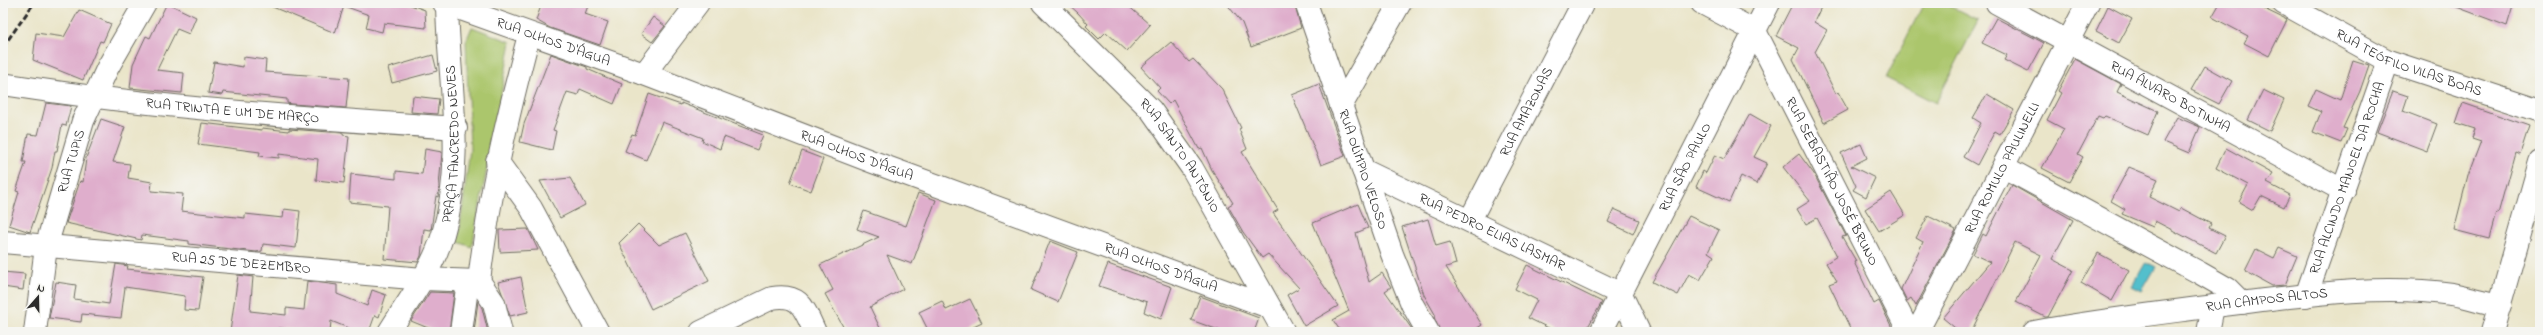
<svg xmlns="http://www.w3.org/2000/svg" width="2543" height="335" viewBox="0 0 2543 335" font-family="'Indie Flower',sans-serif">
<rect width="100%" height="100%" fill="#f6f6f2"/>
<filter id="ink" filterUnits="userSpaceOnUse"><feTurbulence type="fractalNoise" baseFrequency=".025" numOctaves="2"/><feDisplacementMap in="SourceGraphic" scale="8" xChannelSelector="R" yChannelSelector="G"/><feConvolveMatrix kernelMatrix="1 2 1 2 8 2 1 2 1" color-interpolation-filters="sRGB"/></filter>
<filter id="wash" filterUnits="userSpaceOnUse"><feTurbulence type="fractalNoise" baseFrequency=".012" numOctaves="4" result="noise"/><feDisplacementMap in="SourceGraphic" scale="16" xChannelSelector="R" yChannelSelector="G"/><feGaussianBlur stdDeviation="0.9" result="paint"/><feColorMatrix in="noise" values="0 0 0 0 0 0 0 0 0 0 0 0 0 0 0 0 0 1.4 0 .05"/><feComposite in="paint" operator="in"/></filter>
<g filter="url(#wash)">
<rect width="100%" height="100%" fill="#eae5c9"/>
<!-- green -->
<g fill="#abc66c" stroke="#6b784c">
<polygon points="1924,3 1944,3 1978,20 1936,103 1886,78"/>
<polygon points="472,27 511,42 472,247 458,242 470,149 466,41"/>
</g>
<!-- water -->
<polygon fill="#53bfcc" stroke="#3f757c" points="2146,262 2156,267 2142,291 2132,286"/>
<g id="blocks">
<!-- building -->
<g fill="#dfaecc">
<polygon points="167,3 196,17 189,34 177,29 157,70 184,73 182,93 130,88 133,64 146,36 150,38"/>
<polygon points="263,3 405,3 425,10 426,28 384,23 382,32 366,28 369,15 344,6 335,33"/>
<polygon points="542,3 589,3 585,14 608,22 600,45 550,28 536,20"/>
<polygon points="1067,3 1125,3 1150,25 1127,51 1106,32 1099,39 1086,26 1088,24 1078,13"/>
<polygon points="1226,3 1294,3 1301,28 1251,47 1242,23"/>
<polygon points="1793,3 1823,3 1814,22 1827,30 1815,52 1836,94 1838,92 1848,110 1824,123 1793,59 1799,48 1776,36"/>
<polygon points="2220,3 2252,3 2287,20 2269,56 2244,43 2248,36 2212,17"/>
<polygon points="2446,3 2514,3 2507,26"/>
<polygon points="2108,6 2132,19 2119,43 2096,31"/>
<polygon points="79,10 111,24 103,42 100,41 83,80 33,60 36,33 64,37"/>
<polygon points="653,17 665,26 652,42 641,34"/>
<polygon points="1996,18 2044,43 2028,72 2004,60 2007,55 1982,43"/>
<polygon points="1171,42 1189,62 1193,59 1222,89 1241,128 1239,129 1247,149 1242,152 1278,210 1273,213 1338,306 1304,326 1287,295 1299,288 1268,254 1262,258 1243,232 1228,206 1233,203 1212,170 1202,148 1199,149 1173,100 1169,104 1157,91 1160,88 1141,67"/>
<polygon points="551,54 587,67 587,69 622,84 614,104 580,89 578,95 567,92 553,130 556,131 552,150 520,142 524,124"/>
<polygon points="433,55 437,71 392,83 388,68"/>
<polygon points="244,57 266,60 265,72 349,78 346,108 292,104 287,103 287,99 223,92 222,95 208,93 214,62 243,67"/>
<polygon points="2075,59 2121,84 2117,92 2158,111 2148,135 2105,116 2103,118 2098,116 2078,154 2083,157 2069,182 2042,168 2064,129 2047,120 2061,93 2058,91"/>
<polygon points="2353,60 2369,65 2360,91 2343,128 2347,129 2341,143 2313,132 2321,112 2308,106 2316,89 2340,100"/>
<polygon points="2205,66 2232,81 2219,104 2191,90"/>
<polygon points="1319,84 1345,156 1321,165 1292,95"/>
<polygon points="2263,90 2284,100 2270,131 2248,120"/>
<polygon points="2393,91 2408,96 2403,111 2437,124 2427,151 2377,132"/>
<polygon points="649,94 681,105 681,103 763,135 757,150 724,137 720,149 702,141 703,138 662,122 646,160 625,151 632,134 635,135"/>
<polygon points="1987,94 2014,110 2000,134 1995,131 1977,165 1963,157 1981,123 1973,118"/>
<polygon points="413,96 439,99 437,114 411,112"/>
<polygon points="46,103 71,106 66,126 62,125 57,151 55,151 52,168 30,232 9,225 19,192 16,191 26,162 23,162 28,134 38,135"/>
<polygon points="2463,103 2529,126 2520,154 2515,152 2498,214 2496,213 2489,239 2454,230 2468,175 2481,141 2472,138 2475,129 2456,123"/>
<polygon points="1750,114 1771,126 1754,157 1767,163 1757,184 1741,176 1729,202 1696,187 1703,171 1706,173 1715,155 1724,159"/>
<polygon points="2177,117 2200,127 2189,153 2163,142"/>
<polygon points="101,119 125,127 113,162 130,164 128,178 152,182 151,191 183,194 181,211 245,218 245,214 283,218 284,209 300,211 296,248 263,244 262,251 256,252 189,244 189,241 142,235 141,240 66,223 80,181 83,182 86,158"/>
<polygon points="202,123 262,130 262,128 289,131 289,129 343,133 343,135 349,136 344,183 316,180 318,159 279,154 279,158 259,156 260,152 198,144"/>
<polygon points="1861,144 1867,158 1851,166 1875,178 1866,197 1853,190 1856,186 1841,153"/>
<polygon points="2226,148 2273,174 2267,183 2290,195 2284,207 2261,196 2253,210 2239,202 2248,185 2216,168"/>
<polygon points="425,149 442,152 438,197 436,196 431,230 424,229 421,256 418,262 384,259 388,206 349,202 351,174 396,179 396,171 422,174"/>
<polygon points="802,151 823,159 811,191 790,183"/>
<polygon points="1799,154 1814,174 1846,236 1842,237 1856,261 1854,262 1874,304 1879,301 1894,332 1852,332 1829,284 1837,281 1826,263 1837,256 1817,218 1806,224 1797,209 1810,201 1783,167"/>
<polygon points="2129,167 2158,179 2149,197 2179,212 2181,208 2211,224 2209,228 2225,236 2216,253 2155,221 2153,227 2122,214 2125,209 2111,201"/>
<polygon points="570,178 585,205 560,218 540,181"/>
<polygon points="2012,185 2073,220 2052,259 2073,270 2048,317 2045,317 2016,302 2041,255 2015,242 1971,332 1960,332 1943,318 1990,262 1973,254 1983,234 1986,236"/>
<polygon points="1891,192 1905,215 1879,231 1865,209"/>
<polygon points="918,193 936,200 912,264 887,255 903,289 870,307 880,328 872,332 846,332 825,294 833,290 820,265 879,237 857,229 864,211 906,226"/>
<polygon points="1358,204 1368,228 1356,233 1369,282 1382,273 1391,287 1385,291 1414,332 1341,332 1333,320 1349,311 1313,223"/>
<polygon points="1614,209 1639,220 1633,234 1608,222"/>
<polygon points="1689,216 1719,230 1708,252 1714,256 1700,280 1689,274 1678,295 1652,282"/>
<polygon points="1928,216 1956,230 1916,306 1911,298 1907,301 1901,289 1923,242 1916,238"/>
<polygon points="1428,219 1436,246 1450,242 1456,264 1446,267 1482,325 1471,332 1440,332 1434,317 1436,316 1424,295 1402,227"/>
<polygon points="638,224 659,245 685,233 709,281 651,309 619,243"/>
<polygon points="528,229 538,250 500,252 499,230"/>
<polygon points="1050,241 1078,252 1058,302 1031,290"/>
<polygon points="2279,248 2297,256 2285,285 2272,286 2245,271 2256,249 2274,258"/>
<polygon points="2098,253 2129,270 2112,301 2081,283"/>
<polygon points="116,264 128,266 127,269 203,277 198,311 184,310 185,296 125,287 121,318 82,314 81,322 49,318 56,282 76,285 74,299 109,304"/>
<polygon points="1108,264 1172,287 1161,319 1144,312 1147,302 1099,286"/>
<polygon points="1527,265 1602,302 1585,332 1557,332 1528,318 1537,300 1515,289"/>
<polygon points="3,272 25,274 23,290 3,287"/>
<polygon points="238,275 253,277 250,311 286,315 286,308 304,310 307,281 337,285 337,294 367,306 372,290 386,295 379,317 375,315 369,332 358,332 331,321 330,332 279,328 279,332 230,332"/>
<polygon points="521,277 528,312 510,316 498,282"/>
<polygon points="430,292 454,293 449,332 438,332 411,321"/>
<polygon points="1200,296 1259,318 1254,332 1224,332 1191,320"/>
<polygon points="970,299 982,323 963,332 929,332 919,312 942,301 946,310"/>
<polygon points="478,301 482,308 488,332 474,332"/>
</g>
</g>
</g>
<g filter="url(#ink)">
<use href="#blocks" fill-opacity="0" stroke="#6e6c62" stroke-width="1"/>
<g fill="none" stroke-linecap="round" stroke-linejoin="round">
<!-- minor casing -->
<g stroke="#6e6c62" stroke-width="24">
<g id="minor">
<path id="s1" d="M444,3l200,71 229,88 396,145"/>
<path id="s2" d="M1043,3l108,107 41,58 92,164"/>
<path id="s3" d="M1306,3l86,251 20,50 16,28"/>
<path id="s4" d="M1702,3l53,28 154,301"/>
<path id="s5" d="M1997,3l347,188"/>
<path id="s6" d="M2283,3l105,58 152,50"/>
<polyline points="644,74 698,3"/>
<path id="s7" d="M9,85c148,23 298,33 447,43"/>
<polyline points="1341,106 1400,3"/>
<polyline points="497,161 531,208 598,332"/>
<polyline points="2004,167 2200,273 2228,289 2242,303"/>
<path id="s8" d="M1363,170l258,124"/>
<path id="s9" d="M1470,220l113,-217"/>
<path id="s10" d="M3,242l420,37 56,2"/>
<path d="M479,281c10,-86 28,-163 50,-246"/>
<polyline points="479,281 494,303 501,332"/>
<polyline points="1621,294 1639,332"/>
<path id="s11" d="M2306,296l82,-235"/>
<path id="s12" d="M35,332l11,-85 37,-126 25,-54 37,-64"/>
<path id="s13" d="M389,332c19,-31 44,-63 54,-98 23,-77 5,-154 4,-231"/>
<polyline points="461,332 468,281"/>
<path d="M701,332l71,-34c29,-5 32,11 43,34"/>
<path id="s14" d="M1601,332l168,-329"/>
<path id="s15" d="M1917,332l171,-329"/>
<path id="s16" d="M2034,332c60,-11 120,-18 180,-26 78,-9 160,-23 238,-12 16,3 32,8 48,11"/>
<polyline points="2208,332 2213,307"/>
<polyline points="2492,332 2540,162"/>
</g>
</g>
<!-- minor -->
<use href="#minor" stroke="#fff" stroke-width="22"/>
<!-- rail -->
<polyline stroke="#2b2b2b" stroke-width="3" stroke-dasharray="6 3" stroke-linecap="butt" points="3,47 34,3"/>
</g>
</g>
<g text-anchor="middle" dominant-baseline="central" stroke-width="4" stroke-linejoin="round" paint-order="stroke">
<!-- street labels -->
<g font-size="14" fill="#2b2b2b" stroke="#f6f6f2">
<text stroke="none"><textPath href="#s1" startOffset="116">RUA OLHOS D'ÁGUA</textPath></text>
<text stroke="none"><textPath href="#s6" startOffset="140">RUA TEÓFILO VILAS BOAS</textPath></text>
<text stroke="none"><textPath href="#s5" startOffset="197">RUA ÁLVARO BOTINHA</textPath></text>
<text stroke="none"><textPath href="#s7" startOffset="225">RUA TRINTA E UM DE MARÇO</textPath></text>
<text stroke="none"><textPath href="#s9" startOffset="122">RUA AMAZONAS</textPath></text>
<text stroke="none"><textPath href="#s13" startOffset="203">PRAÇA TANCREDO NEVES</textPath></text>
<text stroke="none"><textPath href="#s1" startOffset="440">RUA OLHOS D'ÁGUA</textPath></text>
<text stroke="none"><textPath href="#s2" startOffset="206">RUA SANTO ANTÔNIO</textPath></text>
<text stroke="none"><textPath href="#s12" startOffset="175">RUA TUPIS</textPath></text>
<text stroke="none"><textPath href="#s14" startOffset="185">RUA SÃO PAULO</textPath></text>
<text stroke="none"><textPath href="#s15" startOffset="185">RUA ROMULO PAULINELLI</textPath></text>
<text stroke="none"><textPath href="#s3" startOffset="176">RUA OLÍMPIO VELOSO</textPath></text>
<text stroke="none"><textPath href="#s11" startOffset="125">RUA ALCINDO MANOEL DA ROCHA</textPath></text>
<text stroke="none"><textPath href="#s4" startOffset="229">RUA SEBASTIÃO JOSÉ BRUNO</textPath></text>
<text stroke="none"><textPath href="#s8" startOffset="143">RUA PEDRO ELIAS LASMAR</textPath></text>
<text stroke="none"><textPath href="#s10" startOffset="239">RUA 25 DE DEZEMBRO</textPath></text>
<text stroke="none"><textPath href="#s1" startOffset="764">RUA OLHOS D'ÁGUA</textPath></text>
<text stroke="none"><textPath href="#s16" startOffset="235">RUA CAMPOS ALTOS</textPath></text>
</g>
</g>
<!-- margin -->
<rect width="2543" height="335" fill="none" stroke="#f6f6f2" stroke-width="16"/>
<!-- north arrow -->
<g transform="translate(38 297) rotate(20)" stroke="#f6f6f2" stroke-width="3" paint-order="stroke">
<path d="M0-3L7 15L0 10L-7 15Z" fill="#2b2b2b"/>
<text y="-6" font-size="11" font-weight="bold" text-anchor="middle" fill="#2b2b2b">N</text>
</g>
</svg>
